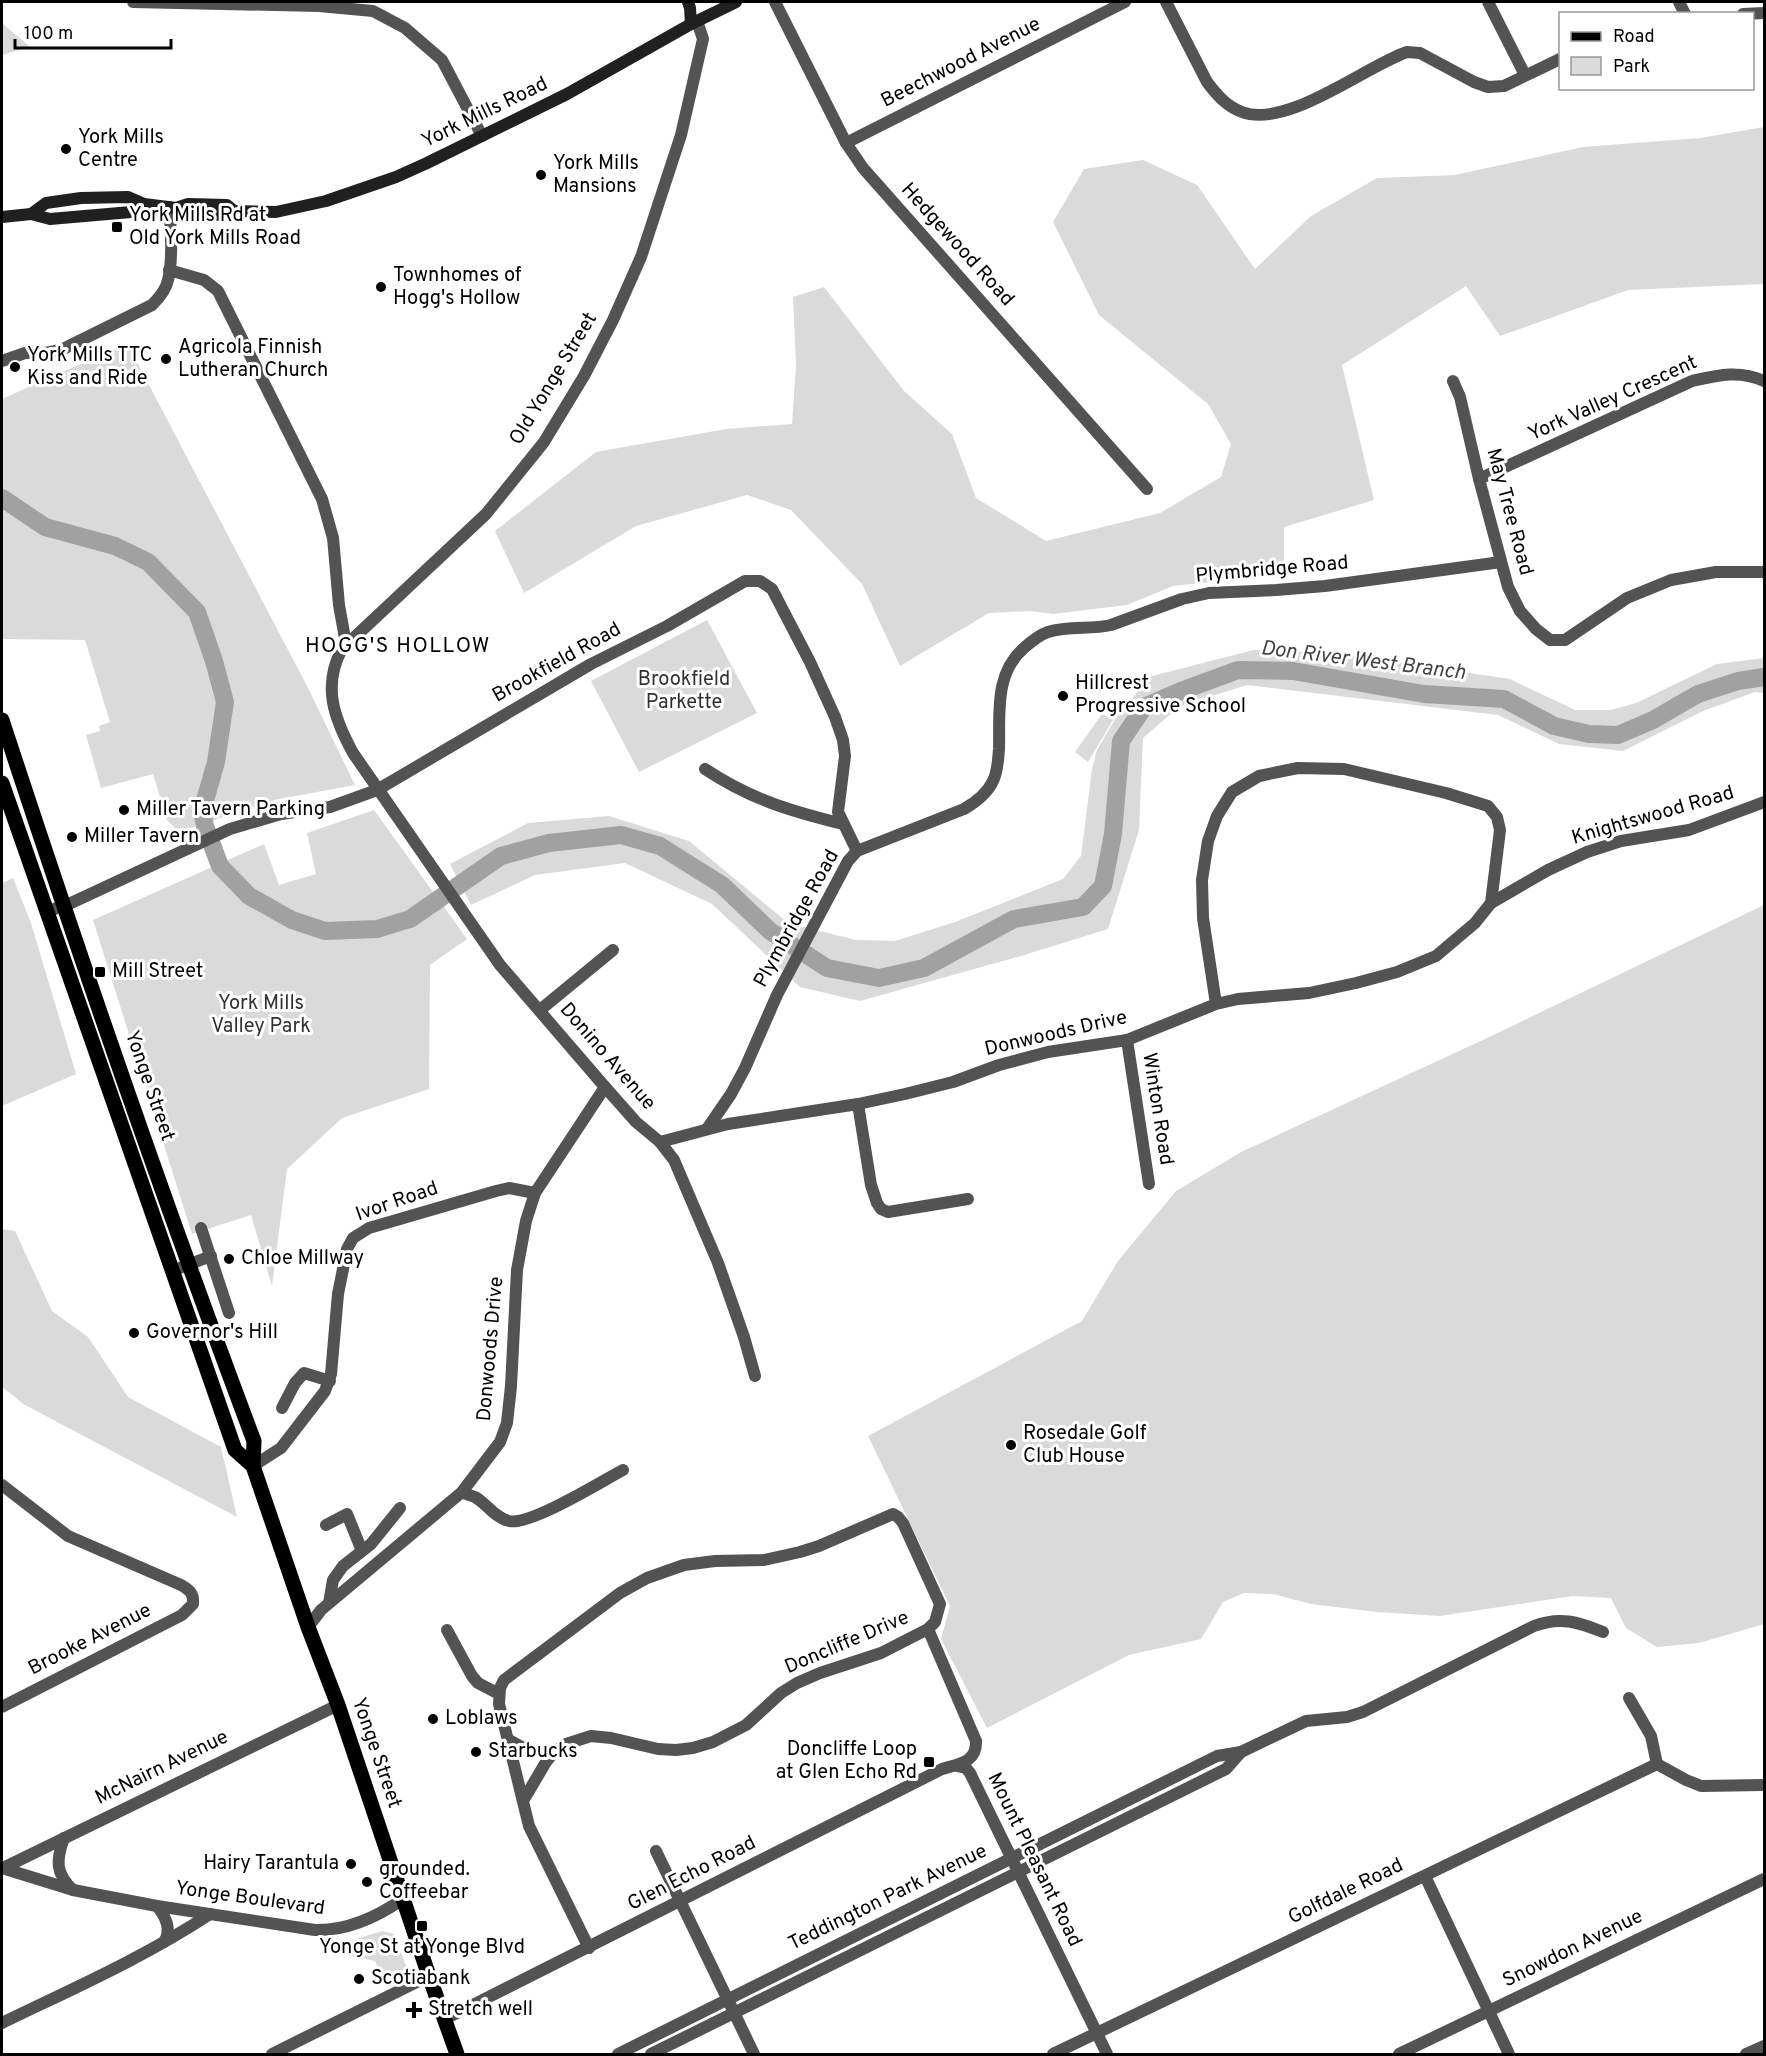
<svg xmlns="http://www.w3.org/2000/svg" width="1766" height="2056" viewBox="0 0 1766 2056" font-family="Overpass,sans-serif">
<rect width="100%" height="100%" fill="#fff"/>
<!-- green -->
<g fill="#dadada">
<polygon points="2,23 30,47 2,55"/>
<polygon points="1764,127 1764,284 1628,290 1500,336 1466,286 1342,365 1374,500 1284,527 1284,574 1173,586 1127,605 1053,614 1031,611 989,613 900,666 862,584 791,510 747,495 636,526 524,593 495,531 596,452 726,429 792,424 796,365 793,297 824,287 904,391 952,434 976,498 1046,541 1160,513 1221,477 1231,444 1208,404 1099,315 1053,222 1084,169 1143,160 1197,185 1255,269 1311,216 1377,178 1455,175 1583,147 1700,138"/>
<polygon points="127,343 307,686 355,785 274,800 179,832 167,820 153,774 101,788 86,735 100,731 99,726 110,722 85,640 2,639 2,399"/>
<polygon points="707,620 757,713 639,772 591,681"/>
<polygon points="1254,650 1335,653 1510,679 1575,710 1611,710 1636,703 1717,664 1764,658 1764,693 1755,692 1703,711 1623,751 1559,744 1498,715 1247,685 1180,706 1143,738 1139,830 1108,929 1021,956 860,1001 800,987 712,904 625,863 535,875 471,905 450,864 528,823 609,816 689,841 788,923 856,940 895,941 955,922 1063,879 1081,856 1092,769 1097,750 1118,714 1152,676"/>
<polygon points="1102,714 1113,720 1088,762 1075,752"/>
<polygon points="374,810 467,939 430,965 429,1089 342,1118 287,1169 272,1286 251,1215 192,1234 93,920 264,844 279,885 316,874 307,833"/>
<polygon points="13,878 31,923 76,1074 2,1106 2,883"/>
<polygon points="1764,905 1764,1624 1699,1643 1657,1647 1626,1628 1611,1598 1573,1596 1440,1616 1377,1612 1311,1604 1273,1594 1244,1593 1223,1602 1201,1639 1129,1655 987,1728 941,1639 950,1606 868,1436 1082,1321 1118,1261 1176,1191 1241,1152 1487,1038"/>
<polygon points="2,1229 15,1231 52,1311 88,1337 128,1397 221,1447 237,1517 25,1405 2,1387"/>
<polygon points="382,1931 394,1934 408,1971 405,1977 385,1986 375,1961 343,1954 337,1945"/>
</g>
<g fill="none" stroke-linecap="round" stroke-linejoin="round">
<!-- river -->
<polyline stroke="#a1a1a1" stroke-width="18" points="2,498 45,527 115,546 148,562 197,612 214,661 225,702 216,762 202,811 205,826 220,866 249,896 292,920 325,931 377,929 410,919 501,856 549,843 621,835 660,846 722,885 770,931 827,968 879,978 924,968 1014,919 1083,907 1103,886 1113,834 1121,741 1144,707 1181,691 1238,670 1293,671 1424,694 1504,699 1554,726 1589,734 1618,735 1653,720 1698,694 1738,681 1764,677"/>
<!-- minor -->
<g stroke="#535353" stroke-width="12">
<polyline points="133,2 319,6 373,11 405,28 442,60 482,136"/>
<polyline points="775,2 846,143 863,168 1147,489"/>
<path d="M1166,2l41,80c10,13 19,24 35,30 45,17 122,-45 165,-60l13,1 54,29 14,5 16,-1 56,-27"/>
<polyline points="1488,2 1525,75"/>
<polyline points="1679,2 1685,14"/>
<polyline points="1743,14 1764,13"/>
<path d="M697,21l6,18 -22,96 -40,122 -28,63 -29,56 -40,66 -58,72 -144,135c-20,37 -8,69 11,104l147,212 105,122 31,35 24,20 14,18 44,103 26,74 11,39"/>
<polyline points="846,143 1125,2"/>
<polyline points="169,270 204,280 218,291 322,499 333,538 339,605 346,644"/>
<path d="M2,361l23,-8h20l16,-3 91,-45c7,-7 14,-15 16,-25 5,-19 3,-54 1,-73"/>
<polyline points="1453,381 1460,397 1479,479 1508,587 1520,611 1536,629 1550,640 1565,640 1627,598 1671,580 1716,572 1764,572"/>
<path d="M1479,479l213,-98c27,-6 47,-11 72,0"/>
<path d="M705,769c45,30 85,42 138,55"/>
<polyline points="1491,903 1548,870 1587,852 1621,841 1689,830 1764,802"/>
<polyline points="46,912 71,903 230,829 281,814 330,807 377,790 591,664 667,626 745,581 760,581 772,589 810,662 835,717 843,740 845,756 838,812 857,851"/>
<polyline points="540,1010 613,950"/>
<polyline points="1127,1040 1149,1184"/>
<polyline points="858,1104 871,1185 877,1203 881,1209 888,1212 968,1199"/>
<path d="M707,1129l24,-35 14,-26 32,-73 71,-134 9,-10 107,-42c12,-7 23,-15 29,-28 5,-10 5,-21 6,-32 1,-36 -5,-76 26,-102 7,-6 14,-12 23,-15 21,-7 42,-2 63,-7l71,-26 27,-6 67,-3 49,-4 176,-24"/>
<polyline points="660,1142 728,1124 858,1104 905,1094 953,1082 999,1065 1048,1052 1127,1040 1216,1004 1238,999 1309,993 1356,983 1397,972 1436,956 1475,923 1491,903 1500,830 1497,817 1488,806 1446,793 1344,769 1298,768 1259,776 1232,792 1217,816 1208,841 1202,880 1203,918 1216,1004"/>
<polyline points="201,1228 229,1313"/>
<polyline points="172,1271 211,1256"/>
<polyline points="282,1408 295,1383 304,1373 330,1381"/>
<polyline points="253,1466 281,1448 325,1391 331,1374 338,1294 347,1249 353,1238 369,1228 496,1191 509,1188 535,1193"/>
<path d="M2,1485l66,51 113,49c9,5 13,9 12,19l-11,11 -180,92"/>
<path d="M462,1492c5,3 9,3 13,5 12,7 20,21 34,24 21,5 93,-40 114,-51"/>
<polyline points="326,1525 347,1514 362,1551"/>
<polyline points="329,1603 333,1580 343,1566 371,1544 400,1508"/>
<polyline points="308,1627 321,1610 462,1492 500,1442 507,1423 511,1386 517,1270 526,1221 535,1193 605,1087"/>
<polyline points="447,1630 472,1676 478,1683 499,1694"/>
<polyline points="1629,1698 1651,1736 1657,1764"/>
<polyline points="509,1740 529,1751 553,1753"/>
<polyline points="1657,1764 1686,1780 1701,1786 1764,1785"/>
<polyline points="523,1801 546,1762 553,1753 566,1744 591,1736 611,1738 658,1749 676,1750 693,1748 713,1742 746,1725 781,1693 797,1683 820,1673 881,1653 928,1629 935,1622 940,1604 903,1523 898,1517 893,1514 819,1546 800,1552 764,1560 715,1561 684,1565 647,1578 620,1593 504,1680 500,1688 499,1704 529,1826 589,1948"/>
<path d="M64,1838c-8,22 -9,35 9,52"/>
<polyline points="656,1851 754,2054"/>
<polyline points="3,1868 338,1705"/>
<polyline points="1425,1876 1509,2054"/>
<path d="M157,1906c9,11 15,24 7,36"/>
<path d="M445,2019l497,-250c16,-5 35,-6 34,-28l-48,-112"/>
<path d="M2,2023c70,-34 143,-66 208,-109"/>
<polyline points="272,2054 429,1976"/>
<path d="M618,2054l599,-298 24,-4 65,-31 41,-4 16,-5 171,-86c26,-10 44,-4 69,6"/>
<polyline points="651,2054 1226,1769 1241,1752"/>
<polyline points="1053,2054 1657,1764"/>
<polyline points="1399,2054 1764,1879"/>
<polyline points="1746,2054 1764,2046"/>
</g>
<!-- tertiary -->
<g stroke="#535353" stroke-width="12">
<polyline points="957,1766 966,1768 970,1773 1107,2054"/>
<path d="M2,1868l71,22 84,16 158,24c32,1 62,-13 88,-31"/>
</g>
<!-- secondary -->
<g stroke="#202020" stroke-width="12">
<polyline points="688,2 690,8 691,24"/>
<polyline points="176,208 188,204 227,205 234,211"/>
<polyline points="31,214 50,219 131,212 144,204"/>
<polyline points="2,217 31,214 46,203 81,198 128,197 144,204 176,208 188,214 226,215 234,211 276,212 326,201 396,177 427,163 567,94 691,24 736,2"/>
</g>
<!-- primary -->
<g stroke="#000" stroke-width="15">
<path d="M2,720c79,241 162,482 252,721l-1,25 55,161 30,78 91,271 28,78"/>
<polyline points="2,783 235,1450 253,1466"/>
</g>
</g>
<!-- markers -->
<g fill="#000" stroke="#fff" stroke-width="2">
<circle cx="66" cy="149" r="6"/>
<circle cx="541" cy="175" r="6"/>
<rect x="111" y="221" width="12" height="12" rx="3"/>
<circle cx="381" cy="287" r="6"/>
<circle cx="166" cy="359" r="6"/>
<circle cx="15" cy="367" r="6"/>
<circle cx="1063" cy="696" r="6"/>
<circle cx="124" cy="810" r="6"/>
<circle cx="72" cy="837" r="6"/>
<rect x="94" y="966" width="12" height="12" rx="3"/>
<circle cx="229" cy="1259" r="6"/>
<circle cx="134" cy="1333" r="6"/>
<circle cx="1011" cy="1445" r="6"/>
<circle cx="433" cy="1719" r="6"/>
<circle cx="476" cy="1752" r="6"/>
<rect x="923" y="1756" width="12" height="12" rx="3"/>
<circle cx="351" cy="1864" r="6"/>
<circle cx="367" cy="1882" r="6"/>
<rect x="416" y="1920" width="12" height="12" rx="3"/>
<circle cx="359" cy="1979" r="6"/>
<path d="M411 2001h6v6h6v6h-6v6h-6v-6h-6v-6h6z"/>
</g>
<g text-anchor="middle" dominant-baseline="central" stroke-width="6" stroke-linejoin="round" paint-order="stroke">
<!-- street labels -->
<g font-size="20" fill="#000" stroke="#fff">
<text transform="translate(961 63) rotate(-27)">Beechwood Avenue</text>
<text transform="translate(485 113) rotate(-26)">York Mills Road</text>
<text transform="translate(957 245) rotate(48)">Hedgewood Road</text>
<text transform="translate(554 379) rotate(-59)">Old Yonge Street</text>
<text transform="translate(1613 399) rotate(-24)">York Valley Crescent</text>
<text transform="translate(1509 512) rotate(75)">May Tree Road</text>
<text transform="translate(1272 570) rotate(-5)">Plymbridge Road</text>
<text transform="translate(557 663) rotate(-29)">Brookfield Road</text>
<text transform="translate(1653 816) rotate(-16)">Knightswood Road</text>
<text transform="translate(797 919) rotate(-61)">Plymbridge Road</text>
<text transform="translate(1056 1034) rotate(-13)">Donwoods Drive</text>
<text transform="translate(607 1057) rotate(49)">Donino Avenue</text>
<text transform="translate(149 1086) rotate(71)">Yonge Street</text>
<text transform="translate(1157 1109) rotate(81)">Winton Road</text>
<text transform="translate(397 1202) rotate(-19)">Ivor Road</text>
<text transform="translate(491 1349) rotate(-85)">Donwoods Drive</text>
<text transform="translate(90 1640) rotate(-27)">Brooke Avenue</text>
<text transform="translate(847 1643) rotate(-23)">Doncliffe Drive</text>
<text transform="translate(376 1753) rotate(71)">Yonge Street</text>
<text transform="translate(162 1768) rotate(-26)">McNairn Avenue</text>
<text transform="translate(1034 1860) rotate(64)">Mount Pleasant Road</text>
<text transform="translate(692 1874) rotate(-27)">Glen Echo Road</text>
<text transform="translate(1346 1892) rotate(-26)">Golfdale Road</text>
<text transform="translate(888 1898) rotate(-26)">Teddington Park Avenue</text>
<text transform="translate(250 1899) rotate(8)">Yonge Boulevard</text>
<text transform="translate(1573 1949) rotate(-26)">Snowdon Avenue</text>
</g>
<!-- poi labels -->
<g font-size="20" fill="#000" stroke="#fff" text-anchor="start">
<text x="78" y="138">York Mills<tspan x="78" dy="23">Centre</tspan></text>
<text x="553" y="164">York Mills<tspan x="553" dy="23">Mansions</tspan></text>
<text x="129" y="216">York Mills Rd at<tspan x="129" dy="23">Old York Mills Road</tspan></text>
<text x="393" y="276">Townhomes of<tspan x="393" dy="23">Hogg's Hollow</tspan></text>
<text x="178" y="348">Agricola Finnish<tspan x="178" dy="23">Lutheran Church</tspan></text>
<text x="27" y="356">York Mills TTC<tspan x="27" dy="23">Kiss and Ride</tspan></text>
<text x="1075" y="684">Hillcrest<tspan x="1075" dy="23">Progressive School</tspan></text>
<text x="136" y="810">Miller Tavern Parking</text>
<text x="84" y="837">Miller Tavern</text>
<text x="112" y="972">Mill Street</text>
<text x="241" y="1259">Chloe Millway</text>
<text x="146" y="1333">Governor's Hill</text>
<text x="1023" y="1434">Rosedale Golf<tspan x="1023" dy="23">Club House</tspan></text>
<text x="445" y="1719">Loblaws</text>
<text x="917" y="1750" text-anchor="end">Doncliffe Loop<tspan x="917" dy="23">at Glen Echo Rd</tspan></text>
<text x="488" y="1752">Starbucks</text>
<text x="339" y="1864" text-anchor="end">Hairy Tarantula</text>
<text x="379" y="1870">grounded.<tspan x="379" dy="23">Coffeebar</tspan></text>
<text x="422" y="1948" text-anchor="middle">Yonge St at Yonge Blvd</text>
<text x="371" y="1979">Scotiabank</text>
<text x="428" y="2010">Stretch well</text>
</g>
<!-- park labels -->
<g font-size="20" fill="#313131" stroke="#fff">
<text x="684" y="680">Brookfield<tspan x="684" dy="23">Parkette</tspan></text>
<text x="261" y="1004">York Mills<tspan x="261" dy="23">Valley Park</tspan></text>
</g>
<!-- neighbourhood labels -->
<g font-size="21" letter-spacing="1.5" fill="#000" stroke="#fff">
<text x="398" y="646">HOGG'S HOLLOW</text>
</g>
<!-- water labels -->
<g font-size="21" font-style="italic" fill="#424242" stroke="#fff">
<text transform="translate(1363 661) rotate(7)">Don River West Branch</text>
</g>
</g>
<!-- border -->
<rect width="1766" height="2056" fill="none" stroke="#000000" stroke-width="6"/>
<!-- legend -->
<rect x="1559" y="12" width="195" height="78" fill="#ffffff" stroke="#999999" stroke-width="1.5"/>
<rect x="1571" y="32" width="30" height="9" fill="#000000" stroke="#999999" stroke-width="1.5"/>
<text x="1613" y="42" font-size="18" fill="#000000">Road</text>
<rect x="1571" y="57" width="30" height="18" fill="#dadada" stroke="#999999" stroke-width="1.5"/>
<text x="1613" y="72" font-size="18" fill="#000000">Park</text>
<!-- scale -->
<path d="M15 39v9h156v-9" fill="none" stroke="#000000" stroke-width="3"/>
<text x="24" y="39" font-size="18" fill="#000000" stroke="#ffffff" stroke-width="4.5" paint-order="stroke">100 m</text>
</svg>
